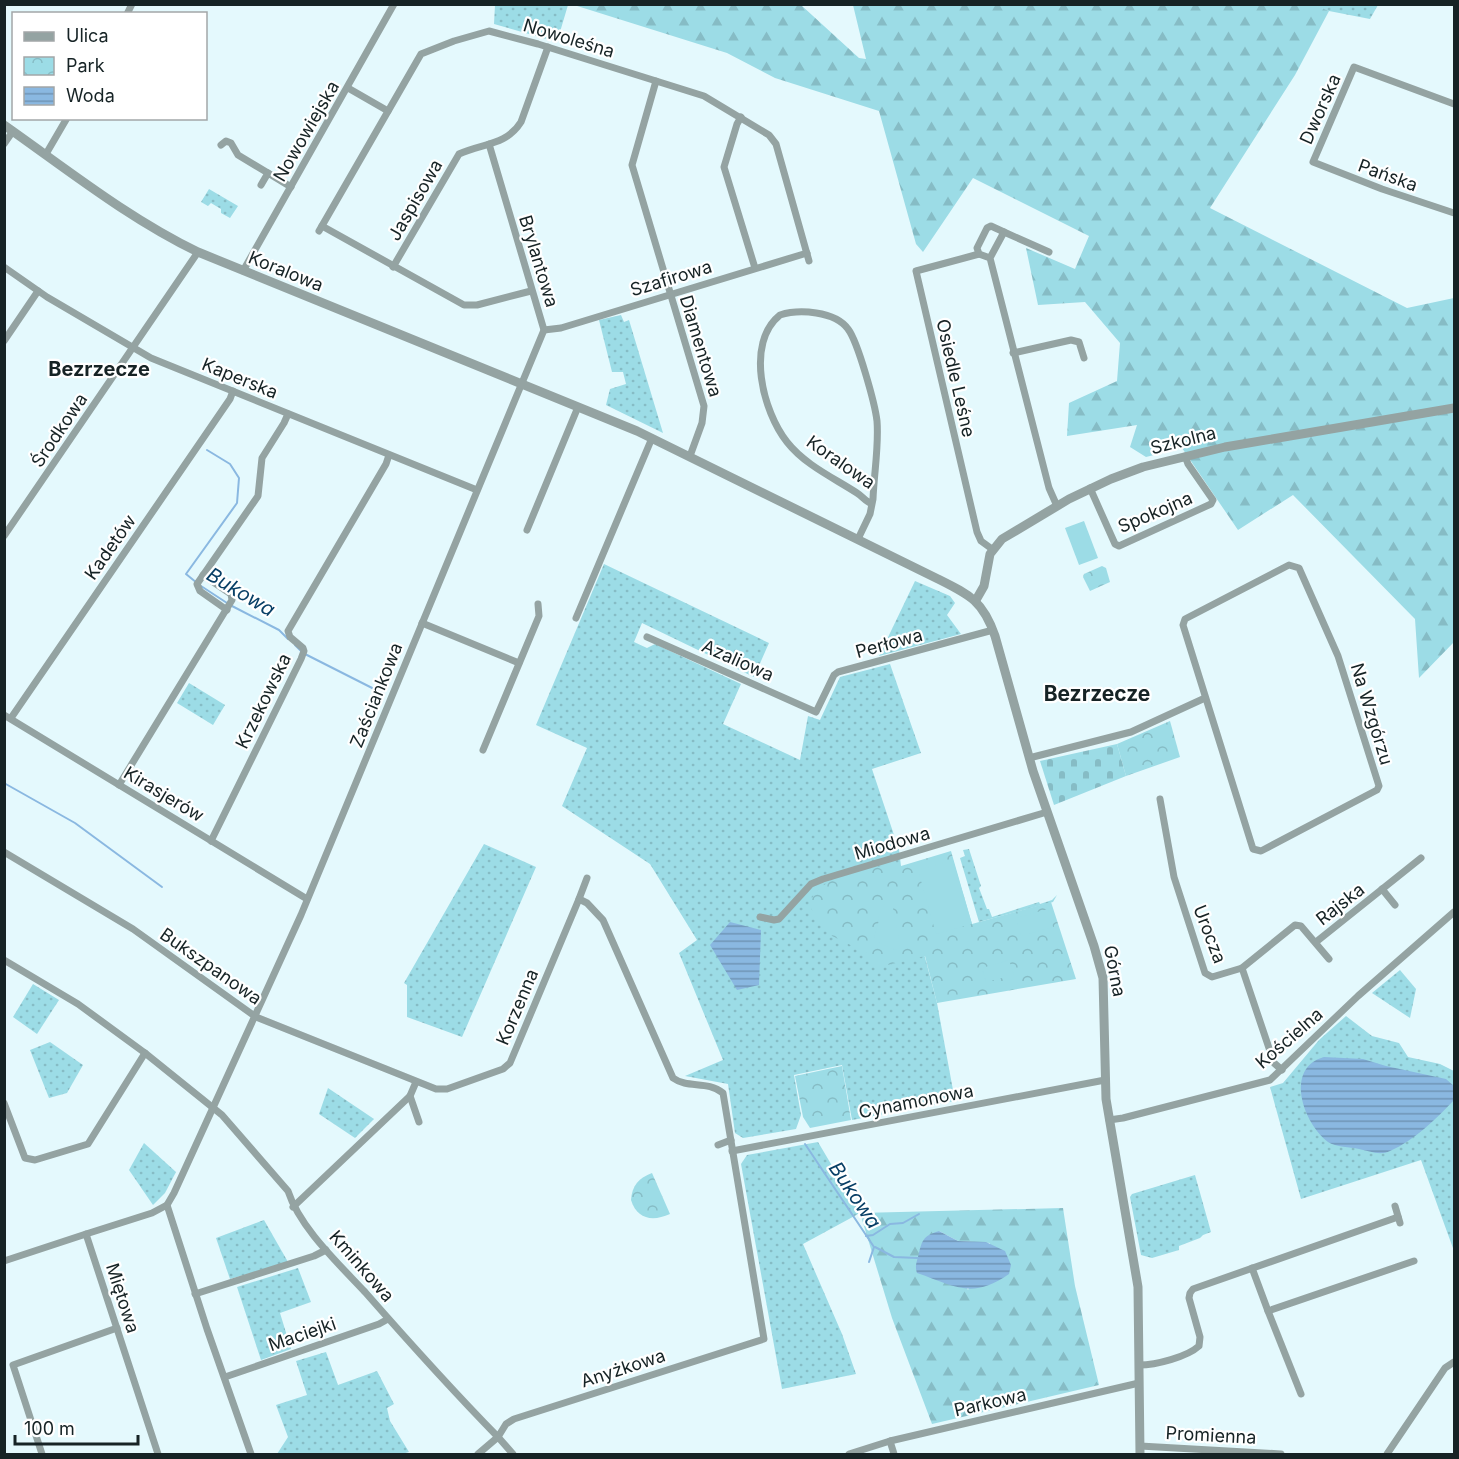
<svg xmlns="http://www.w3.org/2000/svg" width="1459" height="1459" viewBox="0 0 1459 1459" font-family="Inter,sans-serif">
<defs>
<pattern id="grass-dots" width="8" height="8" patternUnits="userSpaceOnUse" patternTransform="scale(1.5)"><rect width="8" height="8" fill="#9cdce6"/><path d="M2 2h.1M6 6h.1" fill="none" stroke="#86bcc5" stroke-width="1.8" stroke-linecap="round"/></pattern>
<pattern id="forest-firs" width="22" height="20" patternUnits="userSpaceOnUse" patternTransform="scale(1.5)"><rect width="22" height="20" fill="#9cdce6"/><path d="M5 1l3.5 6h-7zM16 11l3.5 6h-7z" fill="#86bcc5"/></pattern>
<pattern id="cemetery-stones" width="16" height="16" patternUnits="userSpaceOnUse" patternTransform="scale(1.5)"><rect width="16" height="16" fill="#9cdce6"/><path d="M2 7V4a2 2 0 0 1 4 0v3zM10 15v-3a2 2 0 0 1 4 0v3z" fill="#86bcc5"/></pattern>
<pattern id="park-crowns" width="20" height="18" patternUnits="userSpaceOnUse" patternTransform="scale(1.5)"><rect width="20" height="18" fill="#9cdce6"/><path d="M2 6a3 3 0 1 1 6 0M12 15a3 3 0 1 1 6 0" fill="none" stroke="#86bcc5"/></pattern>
<pattern id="water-rules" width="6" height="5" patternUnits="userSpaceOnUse" patternTransform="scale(1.5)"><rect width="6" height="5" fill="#8ab8e1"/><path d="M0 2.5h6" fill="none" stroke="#7095b6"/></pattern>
</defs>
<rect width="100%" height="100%" fill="#e4f9fd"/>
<!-- grass -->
<g fill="url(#grass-dots)">
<polygon points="495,5 495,4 568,5 557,42 494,24"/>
<polygon points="1312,5 1378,5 1370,19 1329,11"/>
<polygon points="209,189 238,206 230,218 221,213 221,209 211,203 208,206 201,202"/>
<polygon points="621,315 624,322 629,320 663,433 606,405 610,389 626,384 623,372 612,372 599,320"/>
<polygon points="604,564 769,643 754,677 642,623 634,642 647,648 655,644 741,684 723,724 800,760 808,716 820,720 840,677 890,664 921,753 872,769 899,850 901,866 937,1003 955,1101 852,1120 842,1065 794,1075 801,1115 796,1129 743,1138 735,1133 728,1084 685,1076 723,1060 679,953 697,940 650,864 562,806 587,748 536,725"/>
<polygon points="915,581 950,596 955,603 947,615 961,634 879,656"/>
<polygon points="189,683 225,705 213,725 177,703"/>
<polygon points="484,844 536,867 462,1037 407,1017 407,985 404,983"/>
<polygon points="969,849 981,886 979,888 987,909 989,909 992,917 1039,902 1040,904 1052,900 1057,895 1053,902 979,922 960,858 965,856 963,850"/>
<polygon points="1400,970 1416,989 1410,1018 1372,993"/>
<polygon points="33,984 59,1000 37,1034 13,1017"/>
<polygon points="1346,1016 1372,1036 1399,1043 1408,1057 1440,1064 1454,1071 1454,1251 1421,1160 1301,1199 1270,1087 1283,1083 1319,1040"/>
<polygon points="50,1042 83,1065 67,1093 49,1098 30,1050"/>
<polygon points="328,1088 374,1119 355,1138 319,1114"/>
<polygon points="818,1142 860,1213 803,1244 842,1334 856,1374 782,1389 741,1164 747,1155"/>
<polygon points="144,1143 176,1172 165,1193 153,1205 129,1170"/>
<polygon points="1195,1175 1211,1232 1203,1235 1200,1238 1179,1246 1179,1250 1152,1258 1141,1255 1130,1197 1132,1194"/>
<polygon points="264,1220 288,1262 230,1279 216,1238"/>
<polygon points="298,1268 311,1302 280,1313 291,1349 261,1360 237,1287"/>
<polygon points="326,1352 338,1385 377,1371 394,1404 387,1408 390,1421 409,1452 402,1454 277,1454 288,1437 276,1405 307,1395 296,1361"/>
</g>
<!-- forest -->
<g fill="url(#forest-firs)" fill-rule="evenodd">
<polygon points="1179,4 1312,4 1329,11 1295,75 1210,208 1407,308 1454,298 1454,642 1419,678 1415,619 1293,495 1238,530 1182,448 1146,457 1130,447 1137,425 1067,436 1069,403 1117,381 1120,343 1085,302 1038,305 1026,248 1075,269 1089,236 973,178 923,252 916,244 879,111 775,78 727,53 574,5 801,5 859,58 866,59 853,5"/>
<path d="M1063,1208l12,78 24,99 -167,39 -40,-106 -32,-105zM939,1231l19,10 32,2 -22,47z"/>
</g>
<!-- cemetery -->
<polygon fill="url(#cemetery-stones)" points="1117,744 1126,776 1054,805 1040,761"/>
<!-- park -->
<g fill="url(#park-crowns)">
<polygon points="1102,566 1106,568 1110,582 1090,591 1083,577 1084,574"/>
<polygon points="1170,721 1180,757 1126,776 1117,744"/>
<path d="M951,851l21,73 79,-22 25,77 -139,24 -12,-47 -50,12 -8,-15 -35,-17c-5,-10 -21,-24 -21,-29 -3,-30 63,-39 85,-44l5,3z"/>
<polygon points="842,1066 851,1120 810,1128 803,1117 795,1076"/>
<path d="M652,1173l18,41c-18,8 -33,5 -39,-14 1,-15 8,-22 21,-27z"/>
</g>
<!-- pitch -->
<g fill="#9cdce6">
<polygon points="1084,521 1098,558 1079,565 1065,528"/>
<polygon points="953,860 972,924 936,934 918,870"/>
<polygon points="885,904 891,904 893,908 900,945 896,950 877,942 874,938 879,920 878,917"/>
<polygon points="1048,909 1053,927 1021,936 1016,918"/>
<polygon points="1009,960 1014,975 986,982 982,968"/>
</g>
<!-- water -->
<g fill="url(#water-rules)">
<polygon points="730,922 761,930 759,985 737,990 710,945"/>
<path d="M1324,1057l39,2 23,7 60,13 8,7v14c-18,19 -39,40 -64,51 -10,5 -21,0 -31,-2 -9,-2 -23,-2 -31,-7 -25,-19 -44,-74 -4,-85z"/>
<path d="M939,1231l19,10 28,1 19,9 6,14 -2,9c-37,26 -54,12 -92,-1 -2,-6 -1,-9 1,-16 4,-16 4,-21 21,-26z"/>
</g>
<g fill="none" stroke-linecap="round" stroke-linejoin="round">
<!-- stream -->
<g stroke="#8ab8e1" stroke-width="2">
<polyline points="197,583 186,574 237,503 239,478 230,464 207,450"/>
<polyline points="201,586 227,603"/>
<polyline points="232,606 279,630 288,639"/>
<polyline points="295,645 303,653 384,694"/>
<polyline points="4,783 75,823 162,887"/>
<polyline points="805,1144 874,1247 869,1262"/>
<polyline points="866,1236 873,1235 890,1224 903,1223 919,1214"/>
<polyline points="875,1247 894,1257 918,1258"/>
</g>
<!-- minor -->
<g stroke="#94a3a2" stroke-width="7">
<polyline points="127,14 132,4"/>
<polyline points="656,81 632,165 704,406 702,423 690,456"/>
<polyline points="348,88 388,111"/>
<polyline points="1454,104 1354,67 1313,162 1382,189 1454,213"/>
<polyline points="741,117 737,124 724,167 755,268"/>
<polyline points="4,144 13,131"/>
<polyline points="221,145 226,141 231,143 238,155 268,173"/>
<polyline points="46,154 67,118"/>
<polyline points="261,185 268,173 291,187"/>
<polyline points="322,226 464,305 477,305 531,291"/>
<polyline points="319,231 421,54 454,41 489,31 538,44 704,96 769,135 776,144 809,261"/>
<polyline points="1004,232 1049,252"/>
<polyline points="979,254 916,271 977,532 981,541 992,549"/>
<polyline points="990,258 979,254 977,248 987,228 991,226 1004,232 990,258 1049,488 1057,506"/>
<polyline points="4,267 47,297 151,358 477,490"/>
<path d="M393,267l66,-113c23,-11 47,-8 62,-32l27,-75"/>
<polyline points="243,271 394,4"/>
<polyline points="544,330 561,328 807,253"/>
<polyline points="4,341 38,291"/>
<polyline points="1013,353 1071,340 1079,342 1084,358"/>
<polyline points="1090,488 1115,544 1119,546 1211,504 1213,500 1188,464 1185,456"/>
<polyline points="527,530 578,407"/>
<polyline points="4,536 198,252"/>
<path d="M858,539l12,-25 3,-15c1,-26 6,-53 4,-78 -2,-17 -19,-79 -29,-92 -13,-18 -49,-20 -68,-14 -35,28 -17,97 7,127 18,23 47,36 70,51 6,4 9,9 15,11"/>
<polygon points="1289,565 1299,568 1338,656 1379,786 1377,790 1261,851 1253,849 1183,625 1185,619"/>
<polyline points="227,610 200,591 197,584 258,496 262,458 284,423 288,414"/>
<polyline points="576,618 652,438"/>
<polyline points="422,623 519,663"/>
<polyline points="647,637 816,712 834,675 838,672 993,630"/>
<polyline points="4,715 307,899"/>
<polyline points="11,718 230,399 233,391"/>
<polyline points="483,750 539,616 538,604"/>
<polyline points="1029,758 1131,732 1205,698"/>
<polyline points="119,785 232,600 231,594 203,575"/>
<polyline points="1160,799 1174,877 1205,973 1212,977 1242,968 1274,1063 1282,1070"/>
<polyline points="211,841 301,659 304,651 303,648 290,637 288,631 386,464 389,455"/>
<path d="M4,852l129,77 123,88 180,72h11l56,-20 7,-6 69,-164 8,4 16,17 70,158c15,11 34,2 50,15l41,246 -250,80 -8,5 -8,13c-46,-47 -90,-96 -133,-145 -27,-29 -65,-64 -77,-101l-66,-76 -77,-62 -67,-49 -74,-44"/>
<polyline points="1382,889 1395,905"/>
<polyline points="579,899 587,878"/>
<polyline points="760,917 774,920 779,919 811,884 823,879 1047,812"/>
<polyline points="1316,942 1421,858"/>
<polyline points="1242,968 1295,925 1301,926 1329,959"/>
<polyline points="416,1082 410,1096 419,1122"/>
<polyline points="4,1103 25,1158 35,1160 88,1144 145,1053"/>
<polyline points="1109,1120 1123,1118 1270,1080 1358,996 1454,912"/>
<polyline points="718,1145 731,1140"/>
<polyline points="732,1151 1105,1080"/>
<polyline points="167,1205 207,1329 251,1454"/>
<polyline points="1395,1206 1400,1223"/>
<polyline points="293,1207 410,1096"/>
<polyline points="86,1234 152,1213 167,1205 174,1193 301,915 544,330 489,144"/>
<polyline points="4,1261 86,1234 158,1454"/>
<polyline points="1252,1268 1268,1311 1414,1261"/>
<polyline points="195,1294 314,1256 326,1250"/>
<polyline points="1268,1311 1301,1394"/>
<path d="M1139,1365c17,0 48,-8 60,-19l1,-9 -11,-39 1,-5 3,-4 205,-72"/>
<polyline points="225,1377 379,1324 388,1319"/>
<polyline points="890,1441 894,1454"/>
<polyline points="1140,1446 1281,1454"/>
<polyline points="42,1454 13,1365 117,1328"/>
<polyline points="478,1454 498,1437 513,1454"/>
<polyline points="849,1454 890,1441 1139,1383"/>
<polyline points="1387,1454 1445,1368 1454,1362"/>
</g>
<!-- tertiary -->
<g stroke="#94a3a2" stroke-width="9">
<path d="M4,125c64,45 124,93 194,127l439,179 301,148c32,16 45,22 57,57l38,135 61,175 9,32 3,121 32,188 2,167"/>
<polyline points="976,600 984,586 990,554 1002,539 1069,499 1111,479 1143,467 1225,447 1454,408"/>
</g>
</g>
<g text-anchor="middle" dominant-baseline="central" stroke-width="4.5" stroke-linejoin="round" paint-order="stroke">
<!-- street labels -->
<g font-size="18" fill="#162325" stroke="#fff">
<text transform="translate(569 38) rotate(17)">Nowoleśna</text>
<text transform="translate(1320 109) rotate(-66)">Dworska</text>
<text transform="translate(306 131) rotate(-60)">Nowowiejska</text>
<text transform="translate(1388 175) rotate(20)">Pańska</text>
<text transform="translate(415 200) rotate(-60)">Jaspisowa</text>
<text transform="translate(539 261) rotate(73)">Brylantowa</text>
<text transform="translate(286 271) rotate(22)">Koralowa</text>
<text transform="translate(671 278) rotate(-17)">Szafirowa</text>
<text transform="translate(701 346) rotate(73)">Diamentowa</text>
<text transform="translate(240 378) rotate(22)">Kaperska</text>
<text transform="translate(956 378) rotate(77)">Osiedle Leśne</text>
<text transform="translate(59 430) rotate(-56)">Środkowa</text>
<text transform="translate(1183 440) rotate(-14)">Szkolna</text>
<text transform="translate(841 462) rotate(35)">Koralowa</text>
<text transform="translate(1155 512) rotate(-23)">Spokojna</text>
<text transform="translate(110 547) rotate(-55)">Kadetów</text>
<text transform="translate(889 643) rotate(-15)">Perłowa</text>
<text transform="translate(738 660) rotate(24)">Azaliowa</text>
<text transform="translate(376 695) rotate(-68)">Zaściankowa</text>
<text transform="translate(263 701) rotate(-64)">Krzekowska</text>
<text transform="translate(1372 714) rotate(73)">Na Wzgórzu</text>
<text transform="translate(164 794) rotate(31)">Kirasjerów</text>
<text transform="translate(892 843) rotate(-16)">Miodowa</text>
<text transform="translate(1340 904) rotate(-38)">Rajska</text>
<text transform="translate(1210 934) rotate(69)">Urocza</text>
<text transform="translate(211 966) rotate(35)">Bukszpanowa</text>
<text transform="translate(1115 971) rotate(79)">Górna</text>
<text transform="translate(517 1007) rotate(-67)">Korzenna</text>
<text transform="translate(1289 1038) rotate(-41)">Kościelna</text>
<text transform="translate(916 1101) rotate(-11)">Cynamonowa</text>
<text transform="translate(362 1266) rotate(49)">Kminkowa</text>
<text transform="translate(123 1298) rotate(72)">Miętowa</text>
<text transform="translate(302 1334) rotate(-19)">Maciejki</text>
<text transform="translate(623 1368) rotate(-18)">Anyżkowa</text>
<text transform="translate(990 1402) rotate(-13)">Parkowa</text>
<text transform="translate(1211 1435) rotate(3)">Promienna</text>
</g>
<!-- neighbourhood labels -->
<g font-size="20" font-weight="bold" fill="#162325" stroke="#fff">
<text x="99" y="369">Bezrzecze</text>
</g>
<!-- water labels -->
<g font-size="20" font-style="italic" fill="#083f66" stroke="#fff">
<text transform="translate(241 592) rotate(31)">Bukowa</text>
<text transform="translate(855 1195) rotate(56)">Bukowa</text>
</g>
<!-- quarter labels -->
<g font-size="21" font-weight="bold" fill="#162325" stroke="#fff">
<text x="1097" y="693">Bezrzecze</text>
</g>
</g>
<!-- border -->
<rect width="1459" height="1459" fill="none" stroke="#162325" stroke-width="12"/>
<!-- legend -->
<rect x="12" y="12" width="195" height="108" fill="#ffffff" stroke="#a2a7a8" stroke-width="1.5"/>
<rect x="24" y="32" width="30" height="9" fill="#94a3a2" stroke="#a2a7a8" stroke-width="1.5"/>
<text x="66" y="42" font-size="18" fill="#162325">Ulica</text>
<rect x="24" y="57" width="30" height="18" fill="url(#park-crowns)" stroke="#a2a7a8" stroke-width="1.5"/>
<text x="66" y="72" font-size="18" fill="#162325">Park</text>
<rect x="24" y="87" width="30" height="18" fill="url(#water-rules)" stroke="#a2a7a8" stroke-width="1.5"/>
<text x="66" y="102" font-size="18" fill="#162325">Woda</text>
<!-- scale -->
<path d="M15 1435v9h123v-9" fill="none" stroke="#162325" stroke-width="3"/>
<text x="24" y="1435" font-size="18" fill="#162325" stroke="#ffffff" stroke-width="4.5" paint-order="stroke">100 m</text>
</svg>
